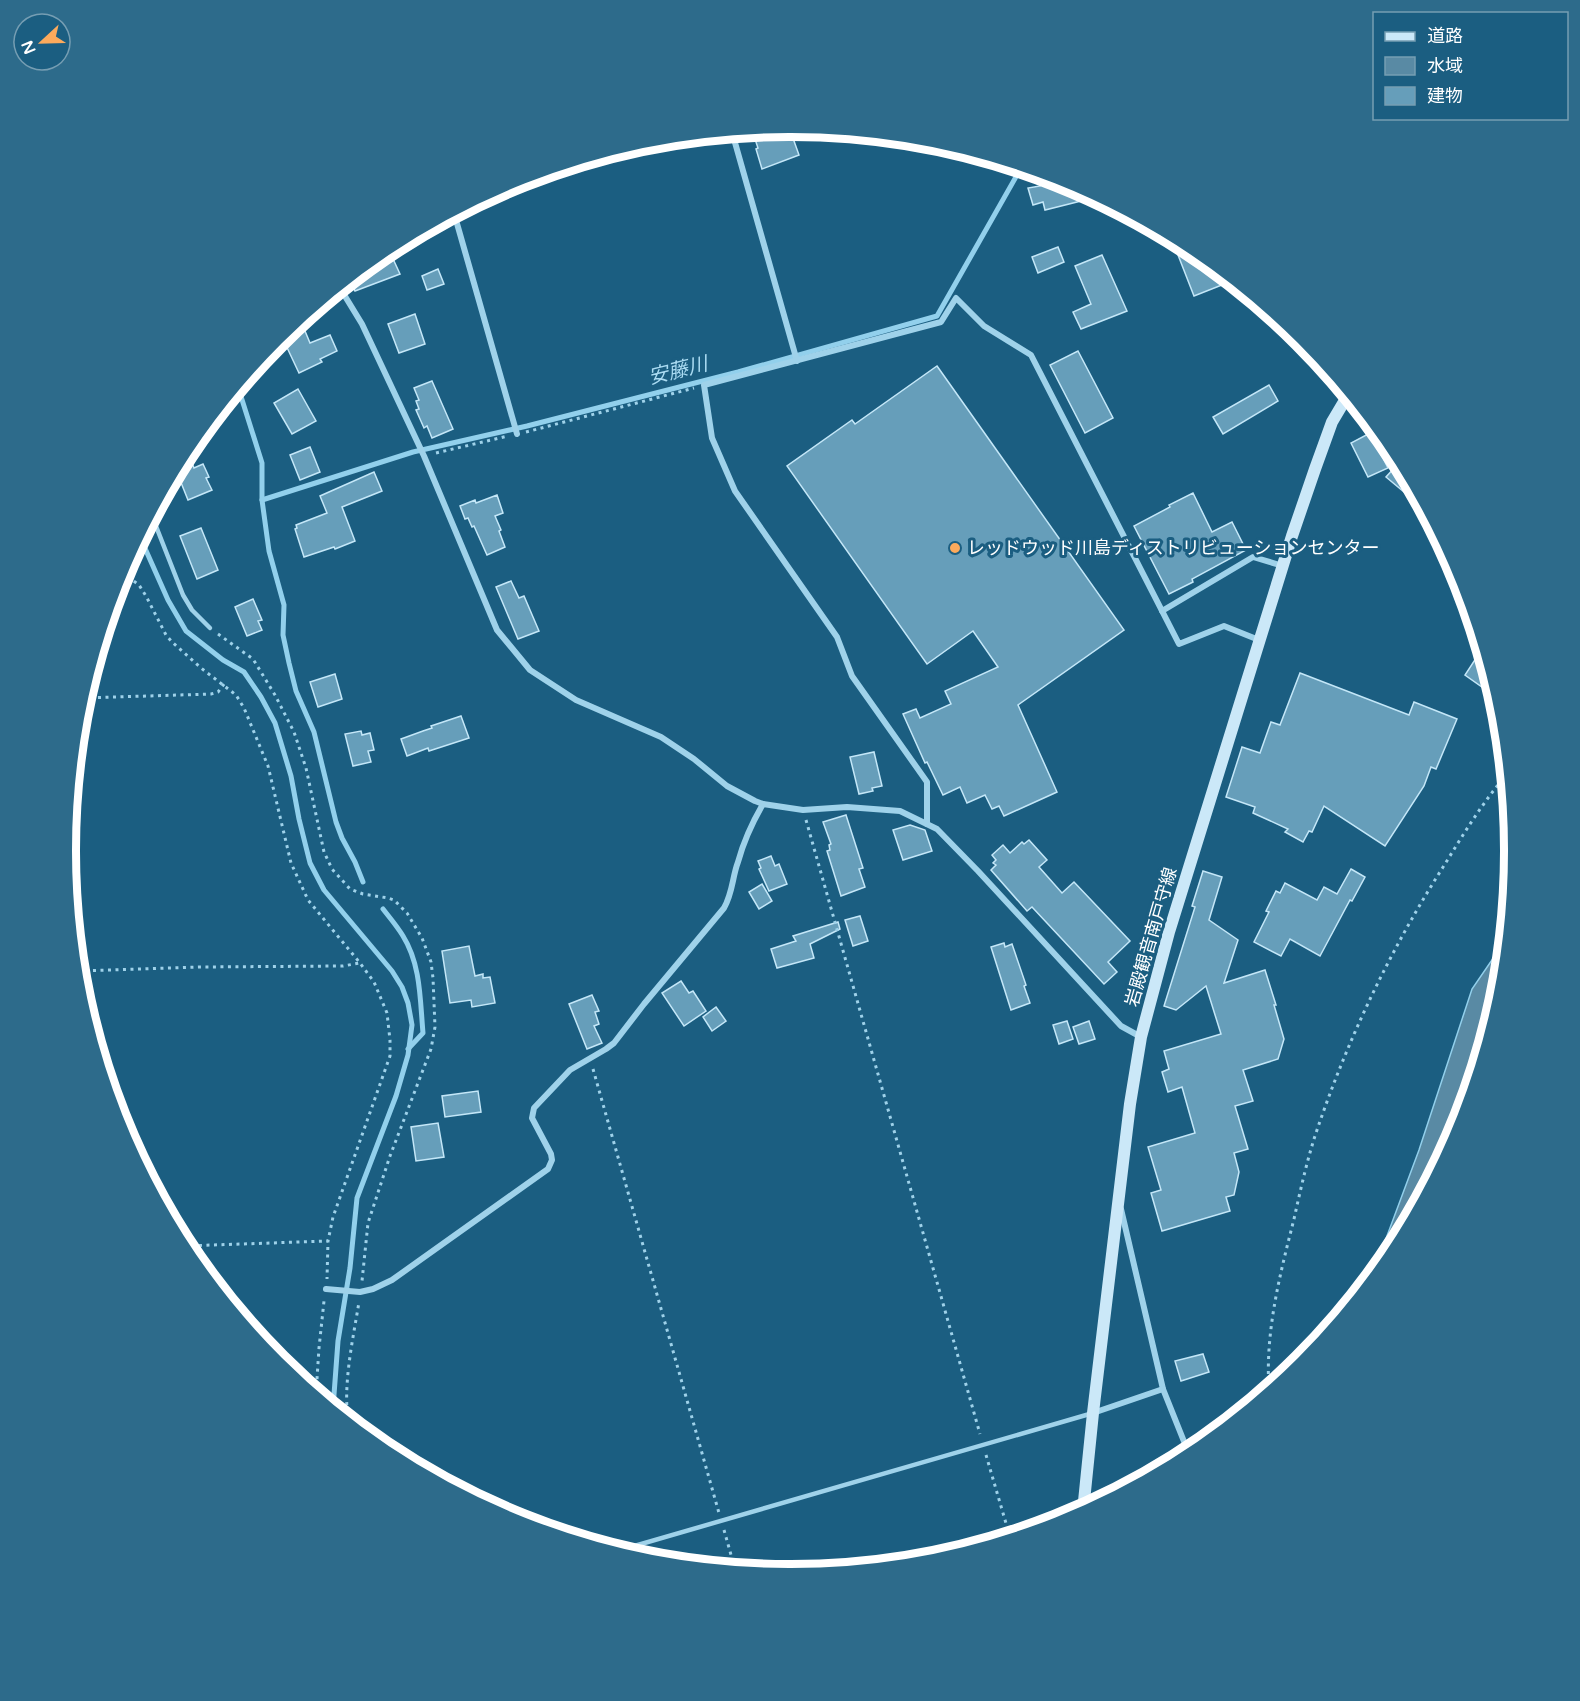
<svg xmlns="http://www.w3.org/2000/svg" width="1580" height="1701" viewBox="0 0 1580 1701" font-family="'Varela Round','Noto Sans JP',sans-serif">
<rect width="100%" height="100%" fill="#1b5e81"/>
<!-- water -->
<polygon fill="#598aa4" stroke="#92d0ec" stroke-width="1.5" points="1505,941 1500,992 1459,1128 1392,1253 1383,1263 1381,1252 1419,1150 1472,989"/>
<g fill="none" stroke-linecap="round" stroke-linejoin="round">
<!-- stream -->
<g stroke="#92d0ec" stroke-width="5">
<polyline points="238,387 262,463 262,500 269,551 284,605 283,635 289,663 296,691 314,732 336,822 342,838 355,862 363,882"/>
<polyline points="262,500 413,452 527,426 738,372 937,316 1021,168"/>
<polyline points="140,537 168,600 186,631 223,660 244,672 261,697 275,723 291,776 299,819 310,863 324,890 392,971 402,987 408,1003 412,1025 408,1055 396,1096 357,1198 350,1268 338,1341 333,1408"/>
<path d="M383,909c7,9 14,17 20,27 18,29 17,64 20,97l-15,16"/>
</g>
</g>
<!-- building -->
<g fill="#669eba" stroke="#c4e7f8" stroke-width="1.5">
<polygon points="789,127 799,155 762,169 756,149 758,148 752,130"/>
<polygon points="1036,172 1067,182 1097,197 1045,210 1043,202 1033,205 1028,188 1040,186"/>
<polygon points="1171,237 1193,249 1232,281 1194,296"/>
<polygon points="1058,247 1064,262 1038,273 1032,257"/>
<polygon points="388,248 400,274 355,291 350,279"/>
<polygon points="1102,255 1127,311 1081,329 1073,312 1091,304 1075,266"/>
<polygon points="438,269 444,284 427,290 422,276"/>
<polygon points="415,314 425,344 399,353 388,324"/>
<polygon points="305,331 310,343 330,335 337,351 320,359 322,362 299,373 283,339"/>
<polygon points="1078,351 1113,418 1085,433 1050,365"/>
<polygon points="937,366 1124,630 1018,705 1057,792 1004,816 999,806 992,809 985,795 967,803 960,787 943,795 927,762 925,763 903,714 916,709 920,718 951,704 945,691 998,667 973,631 927,664 787,466 852,420 855,424"/>
<polygon points="432,381 453,429 432,438 427,426 424,428 416,410 419,409 416,401 419,400 414,388"/>
<polygon points="1269,385 1278,401 1223,434 1213,417"/>
<polygon points="298,389 316,421 292,434 274,403"/>
<polygon points="1370,433 1388,468 1368,477 1351,443"/>
<polygon points="310,447 320,472 300,480 290,455"/>
<polygon points="187,451 194,468 203,464 209,477 206,478 212,490 188,500 176,470"/>
<polygon points="1397,465 1404,470 1411,484 1404,492 1386,477"/>
<polygon points="374,472 382,491 342,507 355,541 335,549 334,547 304,557 295,529 297,528 296,525 327,513 320,496"/>
<polygon points="1193,493 1212,532 1232,522 1246,550 1192,579 1193,582 1169,594 1134,526 1170,507 1169,505"/>
<polygon points="497,495 503,513 495,516 501,530 499,531 505,547 487,555 474,526 472,527 468,518 465,519 460,506 475,500 476,503"/>
<polygon points="201,528 218,570 197,579 180,536"/>
<polygon points="511,581 519,598 524,596 539,631 518,639 496,587"/>
<polygon points="253,599 262,620 258,621 262,630 247,636 235,607"/>
<polygon points="1482,649 1496,697 1465,675"/>
<polygon points="1300,673 1409,715 1414,702 1457,719 1436,769 1431,767 1424,786 1385,846 1324,806 1312,832 1309,831 1303,842 1285,832 1288,829 1253,813 1255,807 1226,797 1242,747 1260,753 1271,722 1280,725"/>
<polygon points="335,674 342,699 318,707 310,682"/>
<polygon points="461,716 469,738 429,751 428,748 407,756 401,739 423,731 432,728 431,726"/>
<polygon points="361,731 362,735 370,733 374,750 368,751 371,762 353,766 345,734"/>
<polygon points="874,752 882,786 872,788 873,791 859,794 850,757"/>
<polygon points="846,815 863,868 859,869 865,887 841,896 827,851 830,850 829,845 831,844 823,822"/>
<polygon points="910,825 925,830 932,851 903,860 893,830"/>
<polygon points="1029,840 1047,860 1039,867 1062,893 1074,882 1130,941 1108,962 1117,972 1104,984 1032,907 1027,911 991,870 996,865 993,863 996,860 992,855 1003,845 1010,853 1022,842 1024,844"/>
<polygon points="771,856 775,866 779,864 787,884 769,891 759,869 761,868 758,861"/>
<polygon points="1351,869 1365,877 1352,901 1350,900 1320,956 1290,939 1281,956 1254,942 1269,912 1266,911 1276,891 1280,893 1285,883 1317,900 1324,887 1337,894"/>
<polygon points="1203,871 1222,877 1209,920 1238,940 1224,983 1265,970 1276,1005 1274,1005 1284,1039 1278,1059 1243,1070 1253,1101 1235,1106 1248,1149 1234,1153 1239,1172 1234,1195 1226,1197 1230,1211 1162,1231 1151,1193 1161,1190 1148,1147 1195,1133 1182,1087 1168,1092 1162,1072 1169,1069 1164,1051 1221,1034 1206,986 1176,1010 1164,1006 1195,907 1192,906"/>
<polygon points="762,884 772,901 759,909 749,892"/>
<polygon points="860,916 868,941 853,946 845,920"/>
<polygon points="838,922 840,929 810,944 814,958 777,968 771,949 796,941 793,936"/>
<polygon points="1004,943 1005,947 1012,944 1026,985 1024,986 1030,1003 1011,1010 991,947"/>
<polygon points="469,946 475,976 483,974 483,978 490,977 495,1003 472,1007 471,1000 450,1003 442,951"/>
<polygon points="681,981 689,993 693,991 706,1011 684,1026 662,993"/>
<polygon points="592,995 599,1011 595,1012 599,1024 594,1026 602,1043 587,1049 569,1004"/>
<polygon points="716,1007 726,1021 712,1031 703,1017"/>
<polygon points="1067,1021 1073,1039 1059,1044 1053,1025"/>
<polygon points="1089,1021 1095,1039 1079,1044 1073,1027"/>
<polygon points="478,1091 481,1112 445,1117 442,1096"/>
<polygon points="438,1123 444,1157 416,1161 411,1127"/>
<polygon points="1203,1354 1209,1372 1181,1381 1175,1361"/>
</g>
<g fill="none" stroke-linecap="round" stroke-linejoin="round">
<!-- path -->
<g stroke="#9fd2ea" stroke-width="3" stroke-dasharray="3 4.5" stroke-linecap="butt">
<polyline points="526,432 694,388"/>
<polyline points="436,453 508,436"/>
<polyline points="122,572 139,585 146,596 166,635 172,642 201,668 236,695 244,708 268,766 291,863 308,900 360,963 374,982 387,1013 390,1040 390,1056 333,1217 328,1241 327,1279"/>
<polyline points="218,634 253,659 275,695 294,732 306,768 324,852 332,869 350,889 363,894 388,898 394,900 407,913 422,938 431,962 433,978 435,1027 431,1049 390,1156 368,1223 362,1281"/>
<polyline points="83,698 211,694 218,692 224,684"/>
<polyline points="806,820 980,1434"/>
<polyline points="78,971 199,967 343,966 360,963"/>
<polyline points="593,1069 719,1513"/>
<polyline points="184,1246 328,1241"/>
<path d="M1269,1389c-4,-57 11,-115 25,-170 6,-27 12,-54 20,-80 32,-97 76,-189 131,-275 19,-31 38,-62 62,-90"/>
<polyline points="316,1394 319,1348 324,1301"/>
<path d="M348,1420c-5,-37 5,-81 11,-118"/>
<polyline points="986,1455 1010,1537"/>
<polyline points="724,1530 735,1569"/>
</g>
<!-- lane -->
<g stroke="#9fd2ea" stroke-width="4.5">
<polyline points="152,516 183,595 192,610 210,628"/>
<polyline points="617,1551 1093,1413"/>
</g>
<!-- street -->
<g stroke="#9fd2ea" stroke-width="6">
<polyline points="732,132 797,361"/>
<polyline points="454,213 517,434"/>
<polyline points="340,288 362,324 424,456 497,630 530,670 576,700 661,737 694,759 727,786 755,801 763,804 803,810 847,807 900,811 937,829 978,871 1121,1026 1141,1037"/>
<polyline points="1162,611 1253,557 1283,566"/>
<polyline points="927,824 927,782 852,676 837,637 735,491 712,438 704,385 941,322 956,298 984,326 1031,355 1179,644 1224,626 1259,640"/>
<polyline points="1121,1209 1163,1389"/>
<path d="M326,1289l34,3 13,-3 19,-9 156,-111 4,-9 -1,-6 -19,-36 2,-10 36,-38 36,-21 8,-6 30,-39 80,-96c9,-16 8,-30 14,-46 6,-22 14,-39 25,-58"/>
<polyline points="1093,1413 1163,1389 1189,1454"/>
</g>
<!-- secondary -->
<polyline stroke="#cbe8f8" stroke-width="12" points="1083,1511 1093,1413 1130,1104 1141,1037 1169,932 1292,536 1315,469 1332,422 1348,395"/>
</g>
<!-- markers -->
<circle fill="#fcaa5c" stroke="#1b5e81" stroke-width="2" cx="955" cy="548" r="6"/>
<g text-anchor="middle" dominant-baseline="central" stroke-width="6" stroke-linejoin="round" paint-order="stroke">
<!-- poi labels -->
<g font-size="18" fill="#fff" stroke="#1b5e81" text-anchor="start">
<text x="967" y="548">レッドウッド川島ディストリビューションセンター</text>
</g>
<!-- street labels -->
<g font-size="18" fill="#fff" stroke="#1b5e81">
<text transform="translate(1151 937) rotate(-74)">岩殿観音南戸守線</text>
</g>
<!-- water labels -->
<g font-size="20" font-style="italic" fill="#aadbf2" stroke="#1b5e81">
<text transform="translate(678 371) rotate(-14)">安藤川</text>
</g>
</g>
<!-- crop -->
<path d="M0 0H1580V1701H0ZM789 137H791A713 713 0 0 1 1504 850V851A713 713 0 0 1 791 1564H789A713 713 0 0 1 76 851V850A713 713 0 0 1 789 137Z" fill="#2d6b8b" fill-rule="evenodd"/>
<path fill="none" stroke="#fff" stroke-width="8" d="M789 137H791A713 713 0 0 1 1504 850V851A713 713 0 0 1 791 1564H789A713 713 0 0 1 76 851V850A713 713 0 0 1 789 137Z"/>
<!-- legend -->
<rect x="1373" y="12" width="195" height="108" fill="#1b5e81" stroke="#769eb3" stroke-width="1.5"/>
<rect x="1385" y="32" width="30" height="9" fill="#cbe8f8" stroke="#769eb3" stroke-width="1.5"/>
<text x="1427" y="42" font-size="18" fill="#ffffff">道路</text>
<rect x="1385" y="57" width="30" height="18" fill="#598aa4" stroke="#769eb3" stroke-width="1.5"/>
<text x="1427" y="72" font-size="18" fill="#ffffff">水域</text>
<rect x="1385" y="87" width="30" height="18" fill="#669eba" stroke="#769eb3" stroke-width="1.5"/>
<text x="1427" y="102" font-size="18" fill="#ffffff">建物</text>
<!-- north arrow -->
<g transform="translate(42 42) rotate(248)"><circle r="28" fill="#1b5e81" stroke="#769eb3" stroke-width="1.5"/>
<path d="M0-4.5L10 22L0 15L-10 22Z" fill="#fcaa5c"/>
<text y="-9" font-size="16" font-weight="bold" text-anchor="middle" fill="#ffffff">N</text>
</g>
</svg>
